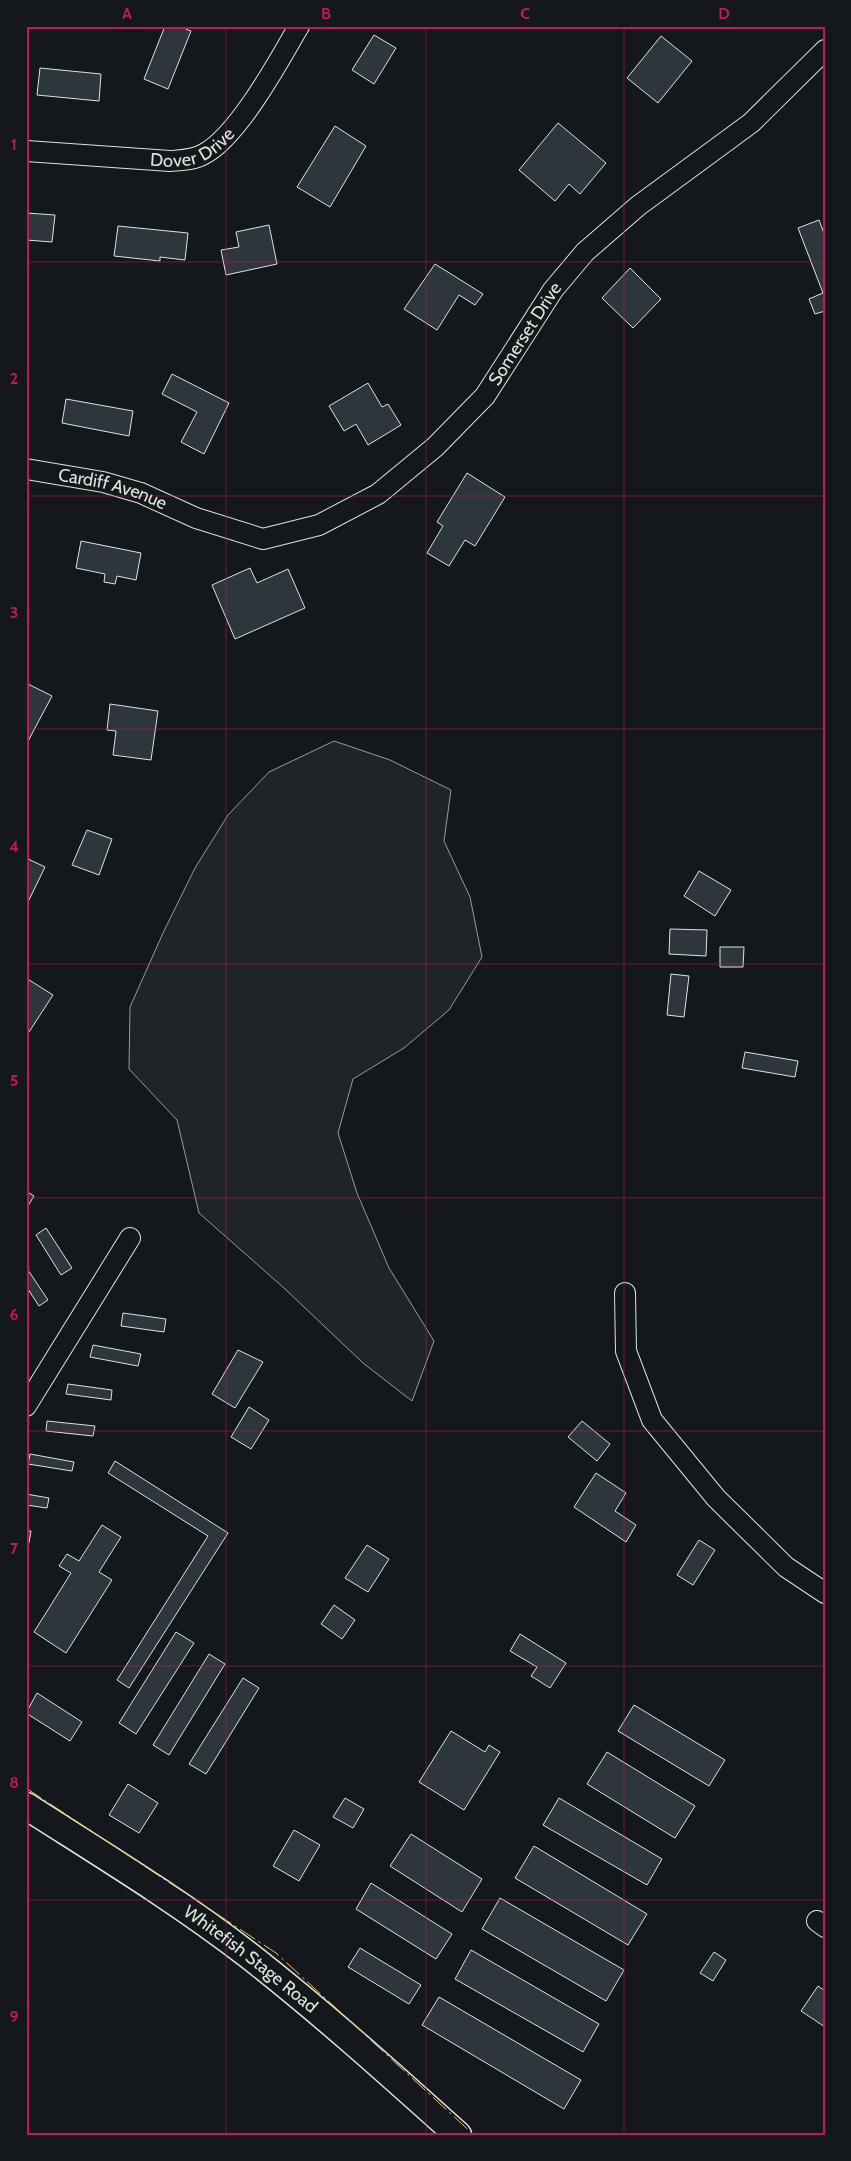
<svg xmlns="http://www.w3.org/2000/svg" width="851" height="2161" viewBox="0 0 851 2161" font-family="Cabin,sans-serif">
<rect width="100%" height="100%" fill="#14181c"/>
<!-- green -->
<polygon fill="#202428" stroke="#939e99" points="334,741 390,760 451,790 444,841 470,897 482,957 449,1010 404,1048 353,1079 338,1133 357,1193 389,1268 434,1341 412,1401 363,1363 284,1288 199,1213 177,1120 129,1069 130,1007 163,933 195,868 228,815 269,772"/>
<!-- building -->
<g fill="#2c363c" stroke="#d8e6dc">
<polygon points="165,26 178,26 191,31 168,89 144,79"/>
<polygon points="374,35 396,48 374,84 352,70"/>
<polygon points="661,36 692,61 658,103 627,78"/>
<polygon points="40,68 101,74 99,101 37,95"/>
<polygon points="558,123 606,163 580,194 569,184 555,201 519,170"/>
<polygon points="335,126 366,146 330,207 297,187"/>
<polygon points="26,213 55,215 52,242 26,240"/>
<polygon points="819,220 825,236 825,311 815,314 809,299 823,293 798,228"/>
<polygon points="269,225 277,264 226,275 221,250 239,247 236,232"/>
<polygon points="118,226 188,233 185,260 160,257 160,261 114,256"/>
<polygon points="435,264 483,294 475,305 459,295 437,330 404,309"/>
<polygon points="630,268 661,299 633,328 602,298"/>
<polygon points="172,374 229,403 204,454 181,442 197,412 162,394"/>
<polygon points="368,383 382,407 388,404 401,425 368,445 356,424 344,431 329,406"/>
<polygon points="66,399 133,411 129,436 62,423"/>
<polygon points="467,473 505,497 475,546 465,540 449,566 427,553 443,526 437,522"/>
<polygon points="81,541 141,553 136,580 117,576 115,584 104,582 105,574 76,568"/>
<polygon points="250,568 257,583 288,569 305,608 235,639 212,585"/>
<polygon points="26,683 52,696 26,745"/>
<polygon points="110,704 158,711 151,760 113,755 116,731 107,730"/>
<polygon points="87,830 112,839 99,875 72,865"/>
<polygon points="26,858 45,867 29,900 26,898"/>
<polygon points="699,871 731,890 715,916 684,896"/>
<polygon points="670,929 707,930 706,956 669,954"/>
<polygon points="720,947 744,947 743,967 720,967"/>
<polygon points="671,974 689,976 684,1017 667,1015"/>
<polygon points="26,978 53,995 29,1032 26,1030"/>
<polygon points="745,1052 798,1061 795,1077 742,1068"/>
<polygon points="26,1191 34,1196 26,1209"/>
<polygon points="46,1228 72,1268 61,1275 36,1235"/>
<polygon points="26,1267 48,1300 39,1306 26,1286"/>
<polygon points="123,1313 166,1319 164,1332 121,1326"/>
<polygon points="93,1345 141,1354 138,1366 90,1357"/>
<polygon points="238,1350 263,1362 235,1408 212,1394"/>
<polygon points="68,1384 112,1390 111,1400 66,1394"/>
<polygon points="249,1407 269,1420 251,1449 231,1437"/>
<polygon points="47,1421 95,1426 93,1436 46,1431"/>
<polygon points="582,1421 610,1444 597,1461 568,1437"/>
<polygon points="30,1454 74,1462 72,1471 28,1464"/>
<polygon points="115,1461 228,1533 129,1688 117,1680 208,1536 108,1473"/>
<polygon points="596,1473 626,1493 615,1511 636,1525 626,1542 574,1507"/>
<polygon points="26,1494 49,1498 47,1508 26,1505"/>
<polygon points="102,1525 121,1537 99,1572 112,1580 66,1653 34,1632 71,1573 59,1566 67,1554 79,1561"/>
<polygon points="26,1531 31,1531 29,1543 26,1543"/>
<polygon points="699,1540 715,1550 693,1585 677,1575"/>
<polygon points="367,1545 389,1559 368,1592 345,1578"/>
<polygon points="334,1605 355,1620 342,1639 321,1624"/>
<polygon points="176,1632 194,1643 136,1734 119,1723"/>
<polygon points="520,1634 566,1663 550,1688 531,1676 537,1667 510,1651"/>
<polygon points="209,1654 225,1664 169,1755 153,1745"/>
<polygon points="243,1678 259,1688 206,1774 189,1764"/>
<polygon points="37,1693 82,1722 70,1741 26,1713"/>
<polygon points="634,1705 725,1760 709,1786 618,1731"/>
<polygon points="451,1731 485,1752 489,1745 500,1752 464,1810 419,1782"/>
<polygon points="607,1752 695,1806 675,1838 587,1784"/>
<polygon points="128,1784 158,1803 139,1833 109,1815"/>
<polygon points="345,1798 364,1809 353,1828 333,1817"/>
<polygon points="559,1798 662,1859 647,1885 543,1825"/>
<polygon points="294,1830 320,1845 299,1881 273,1866"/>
<polygon points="411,1834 482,1879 462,1912 390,1866"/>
<polygon points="534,1846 647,1914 628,1945 515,1878"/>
<polygon points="371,1883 452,1934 436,1959 356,1909"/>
<polygon points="500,1898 624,1970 606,2001 482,1929"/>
<polygon points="360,1948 421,1985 409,2004 348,1967"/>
<polygon points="471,1950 599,2024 583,2052 455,1979"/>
<polygon points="714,1952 726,1960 713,1981 700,1973"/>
<polygon points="818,1986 825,1991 825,2027 801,2011"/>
<polygon points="439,1997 581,2080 564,2109 422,2025"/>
</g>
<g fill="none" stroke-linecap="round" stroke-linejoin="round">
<!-- minor casing -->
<g stroke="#d8e6dc" stroke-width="22">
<g id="minor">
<path id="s1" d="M26,151l144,10c12,-1 24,-1 34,-7 34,-18 75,-93 95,-128"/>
<path id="s2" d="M26,469l77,13 38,11 55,25 67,21 56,-14 59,-31 57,-47 50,-51 68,-106 32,-38 53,-46 113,-83 74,-73"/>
<polyline points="625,1293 626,1351 652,1420 716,1498 786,1567 825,1593"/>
<polyline points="26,1406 130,1238"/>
<polyline points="817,1921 825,1927"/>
</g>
</g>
<!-- major casing -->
<g stroke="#d8e6dc" stroke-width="29">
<g id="major">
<path id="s3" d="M26,1806c75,48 151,94 221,148 73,57 142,119 211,181"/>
</g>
</g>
<!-- minor -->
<use href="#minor" stroke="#14181c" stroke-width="20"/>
<!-- major -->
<use href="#major" stroke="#14181c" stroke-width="26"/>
<!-- power -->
<polyline stroke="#ffb74d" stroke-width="1" stroke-dasharray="18 4 2.5 4" stroke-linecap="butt" points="26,1788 276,1953 474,2135"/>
</g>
<!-- grid -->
<path fill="none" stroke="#c2185b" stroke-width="1" stroke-opacity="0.55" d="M226,26v2109M426,26v2109M624,26v2109M26,262h799M26,496h799M26,729h799M26,964h799M26,1198h799M26,1431h799M26,1666h799M26,1900h799"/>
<g text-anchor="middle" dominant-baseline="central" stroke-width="4" stroke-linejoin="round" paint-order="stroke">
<!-- street labels -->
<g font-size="18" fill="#d8e6dc" stroke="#14181c">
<text stroke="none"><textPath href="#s1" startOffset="170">Dover Drive</textPath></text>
<text stroke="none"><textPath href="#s2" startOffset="592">Somerset Drive</textPath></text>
<text stroke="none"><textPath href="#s2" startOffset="89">Cardiff Avenue</textPath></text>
<text stroke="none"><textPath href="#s3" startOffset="272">Whitefish Stage Road</textPath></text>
</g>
</g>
<!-- border -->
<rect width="851" height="2161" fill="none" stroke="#14181c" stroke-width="55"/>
<rect x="28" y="28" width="796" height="2106" fill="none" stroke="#c2185b" stroke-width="2"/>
<g font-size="16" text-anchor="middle" font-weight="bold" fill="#c2185b">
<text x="127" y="19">A</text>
<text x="326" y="19">B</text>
<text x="525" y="19">C</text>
<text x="724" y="19">D</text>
<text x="14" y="150">1</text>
<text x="14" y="384">2</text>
<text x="14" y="618">3</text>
<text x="14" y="852">4</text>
<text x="14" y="1086">5</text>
<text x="14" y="1320">6</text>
<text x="14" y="1554">7</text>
<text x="14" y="1788">8</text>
<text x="14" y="2022">9</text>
</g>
</svg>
